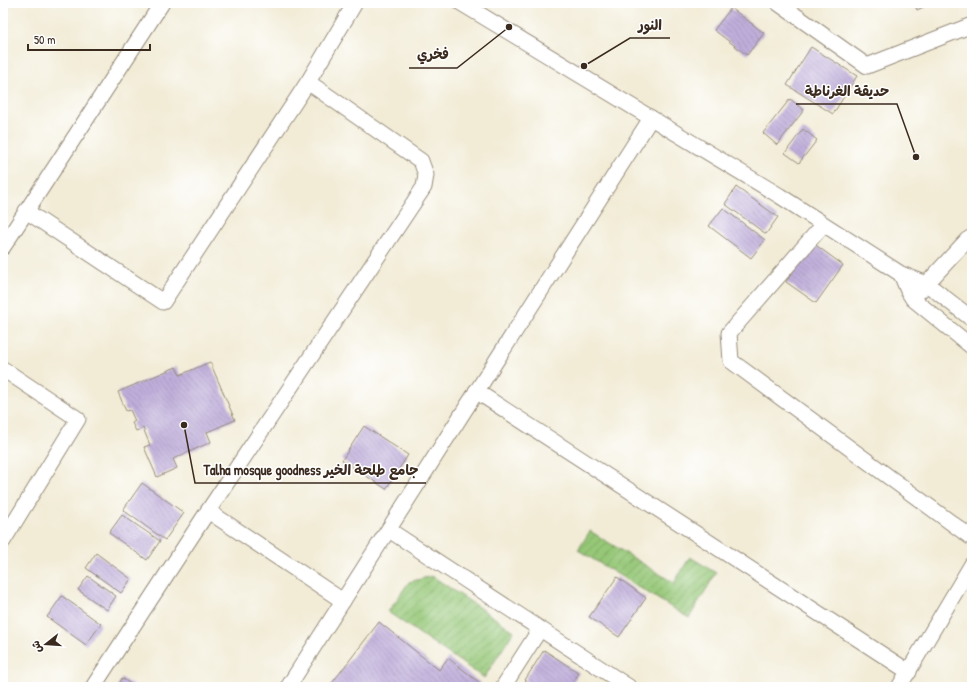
<svg xmlns="http://www.w3.org/2000/svg" width="975" height="690" viewBox="0 0 975 690" font-family="'Patrick Hand','Playpen Sans Arabic',sans-serif">
<defs>
<pattern id="garden-furrows" width="10" height="10" patternUnits="userSpaceOnUse"><rect width="10" height="10" fill="#95c777"/><path d="M-1 1l2-2M0 10L10 0M9 11l2-2" fill="none" stroke="#7ba261"/></pattern>
<pattern id="building-back-hatch" width="6" height="6" patternUnits="userSpaceOnUse"><rect width="6" height="6" fill="#c0afdb"/><path d="M-1 5l2 2M0 0l6 6M5-1l2 2" fill="none" stroke="#9d8fb1"/></pattern>
</defs>
<rect width="100%" height="100%" fill="#fff"/>
<filter id="ink" filterUnits="userSpaceOnUse"><feTurbulence type="fractalNoise" baseFrequency=".025" numOctaves="2"/><feDisplacementMap in="SourceGraphic" scale="8" xChannelSelector="R" yChannelSelector="G"/><feConvolveMatrix kernelMatrix="1 2 1 2 8 2 1 2 1" color-interpolation-filters="sRGB"/></filter>
<filter id="wash" filterUnits="userSpaceOnUse"><feTurbulence type="fractalNoise" baseFrequency=".012" numOctaves="4" result="noise"/><feDisplacementMap in="SourceGraphic" scale="16" xChannelSelector="R" yChannelSelector="G"/><feGaussianBlur stdDeviation="0.9" result="paint"/><feColorMatrix in="noise" values="0 0 0 0 0 0 0 0 0 0 0 0 0 0 0 0 0 1.4 0 .05"/><feComposite in="paint" operator="in"/></filter>
<g filter="url(#wash)">
<rect width="100%" height="100%" fill="#f2ecd7"/>
<!-- garden -->
<g fill="url(#garden-furrows)" stroke="#68784a">
<polygon points="590,531 674,583 690,557 716,573 689,618 578,550"/>
<polygon points="432,576 514,631 484,678 388,612 409,582"/>
</g>
<g id="blocks">
<!-- building -->
<g fill="url(#building-back-hatch)">
<polygon points="914,3 932,3 917,10"/>
<polygon points="731,8 764,33 747,55 714,30"/>
<polygon points="811,47 857,76 833,114 787,85"/>
<polygon points="790,99 804,110 777,145 763,133"/>
<polygon points="803,129 817,140 799,163 785,153"/>
<polygon points="736,187 778,217 766,234 725,204"/>
<polygon points="723,208 765,240 751,258 709,226"/>
<polygon points="813,243 843,265 816,303 786,282"/>
<polygon points="210,362 235,420 207,432 211,442 173,459 177,468 157,477 144,447 150,445 143,428 136,431 132,423 135,421 130,410 126,411 118,392 176,367 180,375"/>
<polygon points="364,426 408,455 386,489 342,460"/>
<polygon points="142,483 184,513 165,540 123,510"/>
<polygon points="122,515 160,541 147,560 109,533"/>
<polygon points="96,553 131,579 121,593 86,568"/>
<polygon points="88,576 116,596 107,610 78,590"/>
<polygon points="617,577 646,598 619,637 589,617"/>
<polygon points="62,596 101,624 86,645 47,617"/>
<polygon points="379,622 439,670 448,658 480,683 477,687 329,687"/>
<polygon points="544,650 579,673 570,687 535,687 525,680"/>
<polygon points="122,678 135,687 117,687"/>
</g>
</g>
</g>
<g filter="url(#ink)">
<use href="#blocks" fill-opacity="0" stroke="#968b7a" stroke-width="1"/>
<g fill="none" stroke-linecap="round" stroke-linejoin="round">
<!-- minor casing -->
<g stroke="#968b7a" stroke-width="17">
<g id="minor">
<polyline points="461,3 780,196 901,274 927,284 972,319"/>
<polyline points="778,3 867,66 972,25"/>
<polyline points="26,211 163,302 308,82 355,3"/>
<polyline points="823,225 729,333 731,361 972,538"/>
<polyline points="3,247 162,3"/>
<polyline points="901,274 908,291 913,299 972,347"/>
<polyline points="920,291 967,240 972,237"/>
<polyline points="3,369 78,419 3,541"/>
<polyline points="476,391 909,672"/>
<polyline points="208,511 343,601"/>
<polyline points="389,530 629,687"/>
<polyline points="93,687 208,511 424,187 426,175 421,161 308,82"/>
<polyline points="288,687 651,118"/>
<polyline points="503,687 540,629"/>
<polyline points="899,687 972,564"/>
</g>
</g>
<!-- minor -->
<use href="#minor" stroke="#fff" stroke-width="15"/>
</g>
</g>
<!-- callouts -->
<path fill="none" stroke="#3b2a1e" stroke-width="1.5" d="M584 66L630 38H670M509 27L457 68H409M916 157L897 104H796M184 425L195 483H426"/>
<g fill="#3b2a1e" stroke="#fff" stroke-width="1.5">
<circle cx="584" cy="66" r="4"/>
<circle cx="509" cy="27" r="4"/>
<circle cx="916" cy="157" r="4"/>
<circle cx="184" cy="425" r="4"/>
</g>
<g font-size="14" text-anchor="middle" font-weight="bold" fill="#3b2a1e" stroke="#fff" stroke-width="3" stroke-linejoin="round" paint-order="stroke">
<text x="650" y="30">النور</text>
<text x="433" y="59">فخري</text>
<text x="847" y="96">حديقة الغرناطة</text>
<text x="311" y="475">Talha mosque goodness جامع طلحة الخير</text>
</g>
<!-- margin -->
<rect width="975" height="690" fill="none" stroke="#fff" stroke-width="16"/>
<!-- north arrow -->
<g transform="translate(46 644) rotate(253)" stroke="#ffffff" stroke-width="3" paint-order="stroke">
<path d="M0-3L7 15L0 10L-7 15Z" fill="#3b2a1e"/>
<text y="-6" font-size="11" font-weight="bold" text-anchor="middle" fill="#3b2a1e">ش</text>
</g>
<!-- scale -->
<path d="M28 44v6h122v-6" fill="none" stroke="#3b2a1e" stroke-width="2"/>
<text x="34" y="44" font-size="12" fill="#3b2a1e" stroke="#ffffff" stroke-width="3" paint-order="stroke">50 m</text>
</svg>
